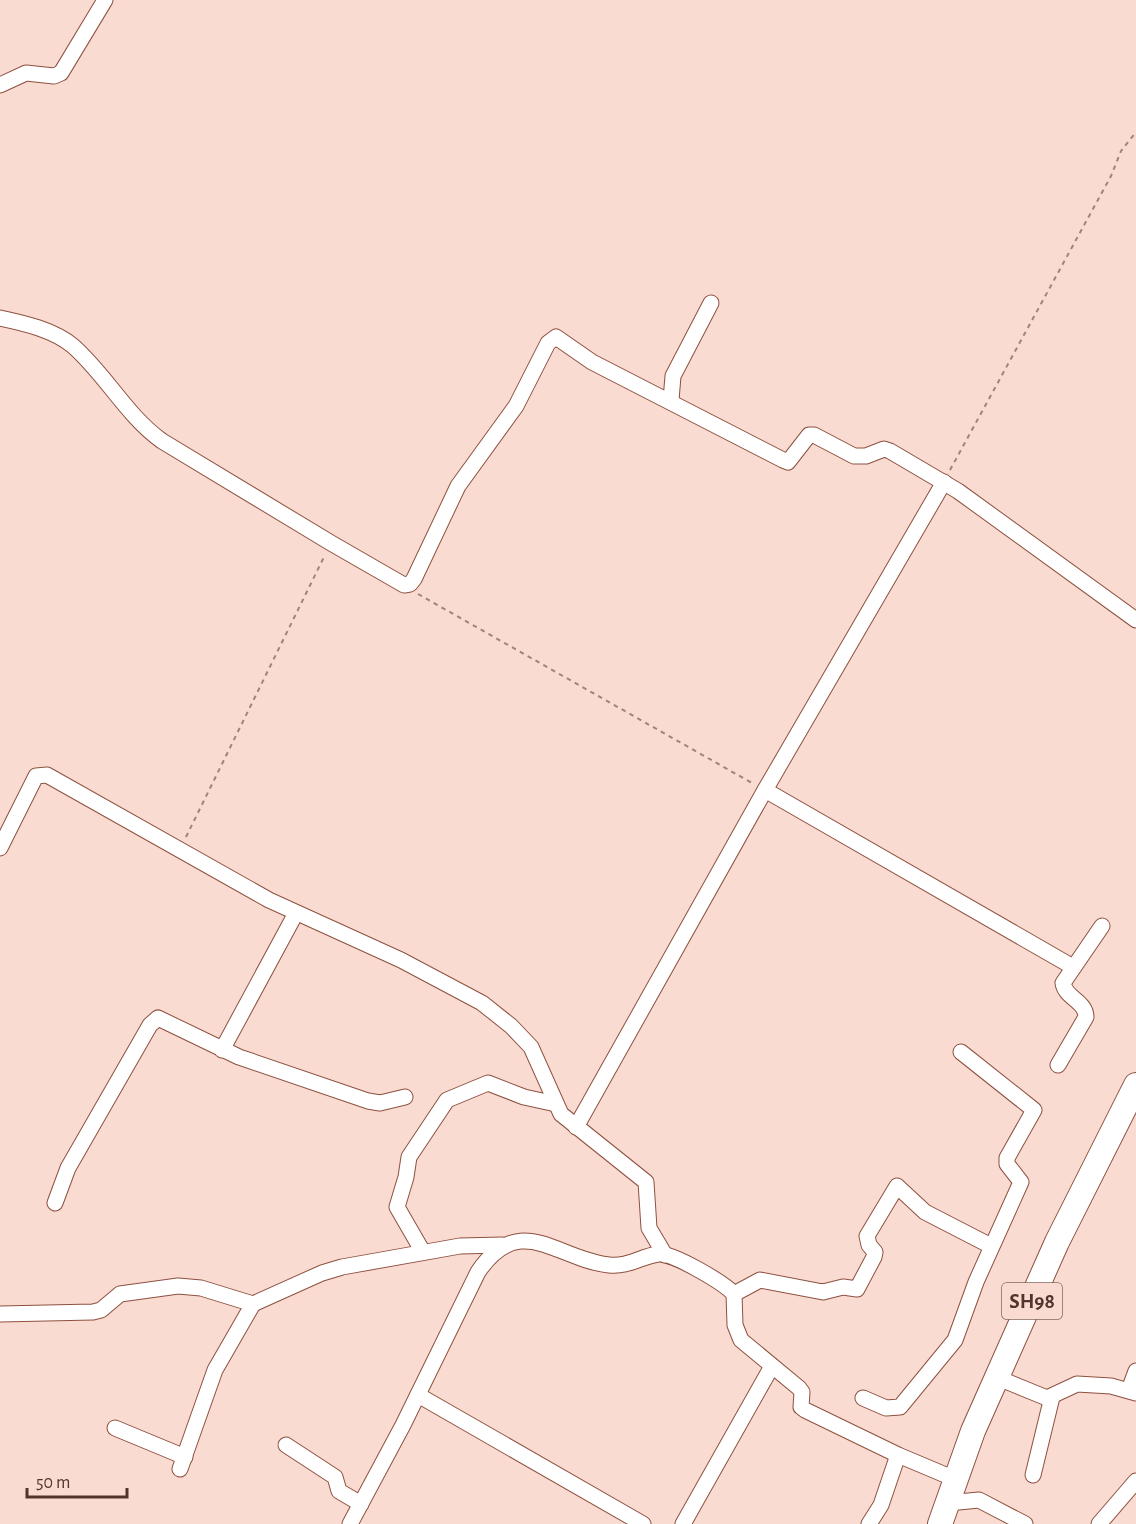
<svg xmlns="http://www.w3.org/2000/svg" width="1136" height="1524" viewBox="0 0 1136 1524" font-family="'Alegreya Sans',sans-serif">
<rect width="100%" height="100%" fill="#f9dbd2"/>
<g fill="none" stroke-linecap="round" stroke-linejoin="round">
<!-- minor casing -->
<g stroke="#8e503e" stroke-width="17">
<g id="minor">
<polyline points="0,85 26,73 54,76 61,73 105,0"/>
<path d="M0,318c24,5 54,12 73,28 33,29 53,69 89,95l169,102 73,42 6,-1 4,-5 44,-93 58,-80 32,-63 8,-6 36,25 191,98 5,2 21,-27h5l40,21h12l18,-7 6,2 68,40 178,129"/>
<polyline points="671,400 673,376 711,303"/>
<polyline points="765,790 1073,967"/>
<polyline points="0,848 36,776 47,775 269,900 401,960 482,1003 511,1026 531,1047 561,1114 646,1182 649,1228 665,1255"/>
<polyline points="222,1050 296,913"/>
<path d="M1058,1065l28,-48c0,-16 -21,-19 -23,-34l39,-57"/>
<polyline points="576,1127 765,790 944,482"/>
<polyline points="55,1203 68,1168 150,1025 158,1018 239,1057 368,1101 380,1103 405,1097"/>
<polyline points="423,1252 397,1207 406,1177 409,1157 447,1100 488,1083 524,1097 556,1104"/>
<polyline points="734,1294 760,1280 823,1292 843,1287 857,1289 874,1257 875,1252 869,1245 867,1236 897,1186 925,1212 991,1246"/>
<polyline points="0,1314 93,1312 101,1310 120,1294 178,1286 201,1288 253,1304 322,1273 342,1267 460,1246 502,1245"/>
<polyline points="998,1378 1047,1398 1077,1384 1111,1386 1136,1393"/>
<polyline points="1129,1390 1136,1371"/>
<polyline points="418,1395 643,1524"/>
<polyline points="863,1398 886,1408 900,1407 955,1340 976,1282 1021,1182 1007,1164 1007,1158 1034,1110 961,1052"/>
<polyline points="115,1428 185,1457"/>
<polyline points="286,1445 335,1477 339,1491 361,1504"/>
<polyline points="180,1469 215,1370 253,1304"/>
<polyline points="1033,1475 1052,1397"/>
<polyline points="948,1503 979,1500 1025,1524"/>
<path d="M350,1524l53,-99 75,-153c42,-62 78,-13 131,-7 19,2 31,-8 49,-11 14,-2 66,29 76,40l1,31 6,15 58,48 3,4 -1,15 4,3 93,45 57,24"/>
<polyline points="683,1524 772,1366"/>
<polyline points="869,1524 881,1505 898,1455"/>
<polyline points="1099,1524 1136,1481"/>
</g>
</g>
<!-- primary casing -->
<g stroke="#8e503e" stroke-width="26">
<polyline id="primary" points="940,1524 973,1431 1057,1242 1136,1085"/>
</g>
<!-- path -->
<g stroke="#a0837a" stroke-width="2" stroke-dasharray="4.5 4.5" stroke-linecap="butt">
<polyline points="950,470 1111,176 1121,151 1136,132"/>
<polyline points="418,594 752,783"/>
<polyline points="186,837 324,557"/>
</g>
<!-- minor -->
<use href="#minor" stroke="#fff" stroke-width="15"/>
<!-- primary -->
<use href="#primary" stroke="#fff" stroke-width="24"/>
</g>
<g text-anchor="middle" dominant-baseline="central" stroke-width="5" stroke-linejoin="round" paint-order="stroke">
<!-- shield labels -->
<rect fill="#f9dbd2" stroke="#83675e" stroke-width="1.5" x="1002" y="1283" width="60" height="36" rx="4.5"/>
<g font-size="21" font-weight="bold" fill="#51352c">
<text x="1032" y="1301">SH98</text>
</g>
</g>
<!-- scale -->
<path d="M27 1488v9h100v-9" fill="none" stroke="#51352c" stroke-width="3"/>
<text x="36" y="1488" font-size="18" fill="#51352c" stroke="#f9dbd2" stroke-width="4.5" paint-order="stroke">50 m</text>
</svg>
